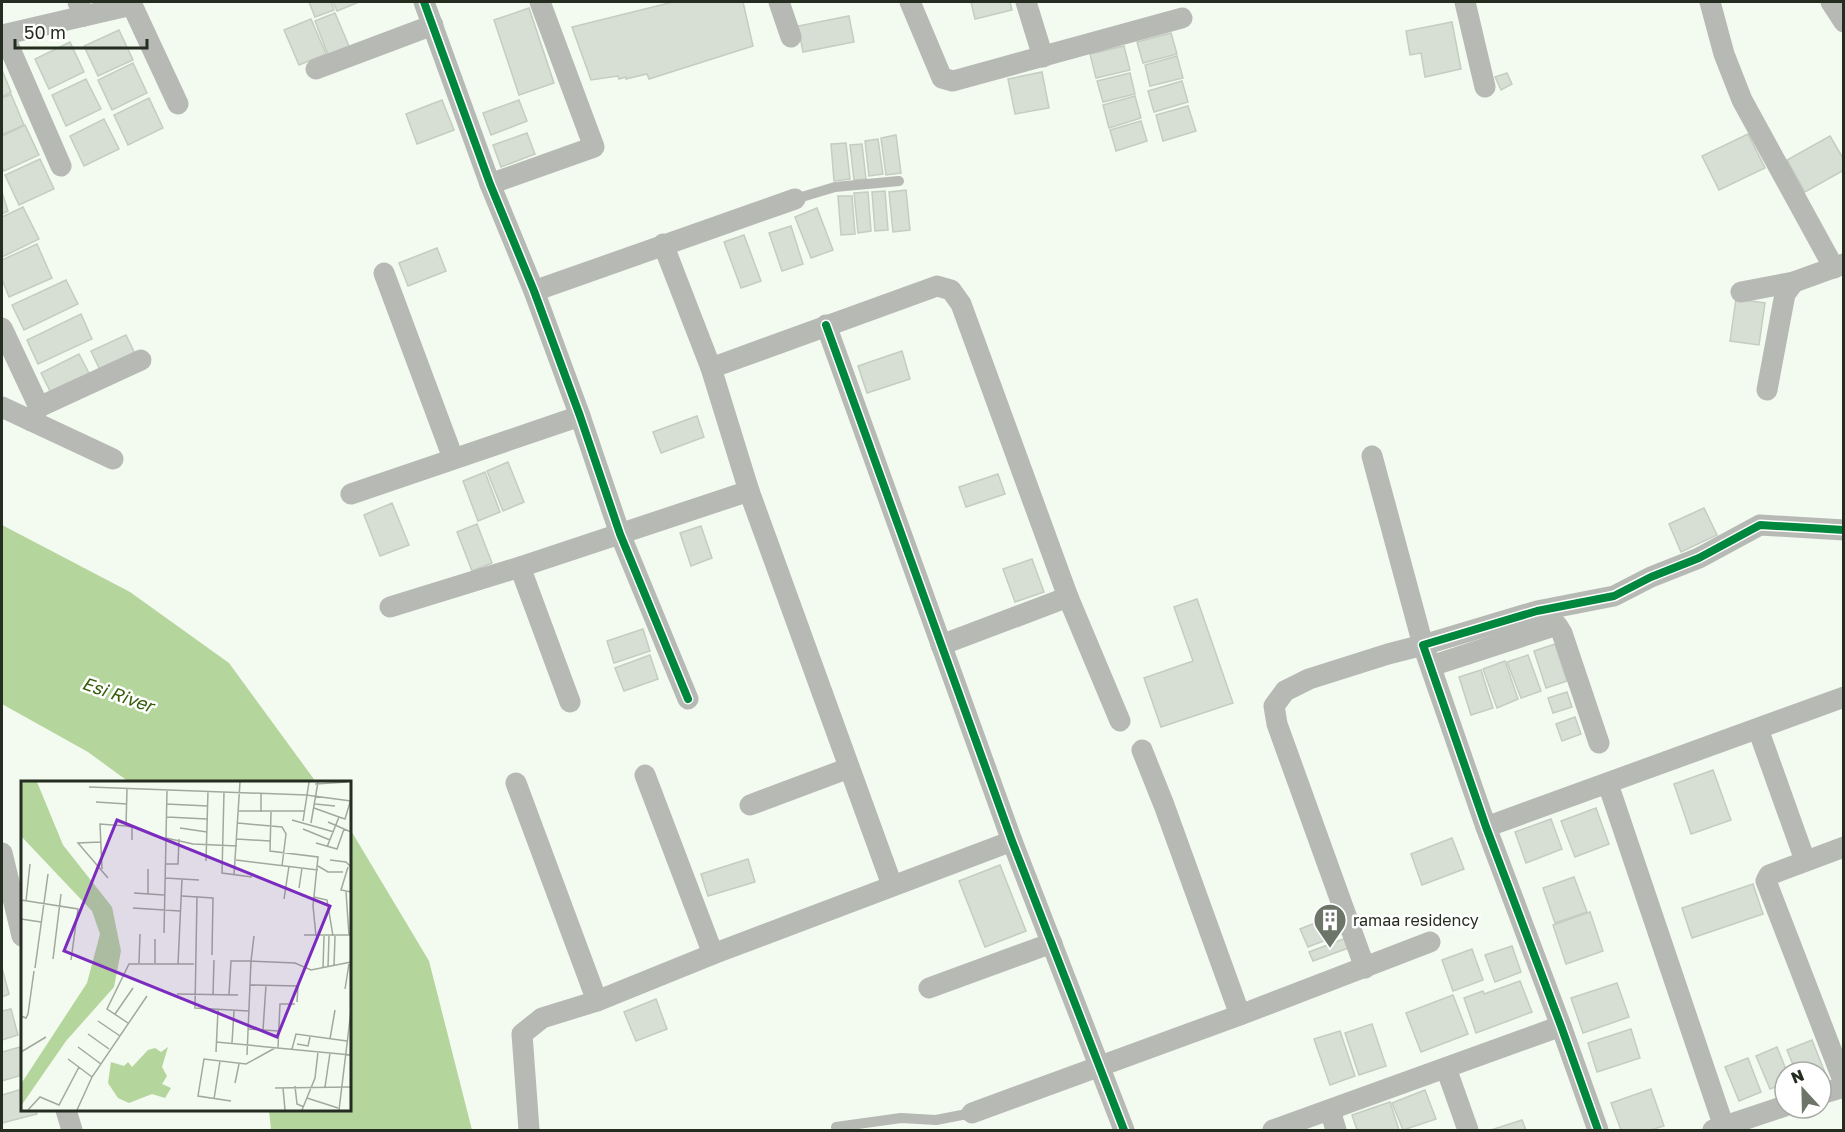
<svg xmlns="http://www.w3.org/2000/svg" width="1845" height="1132" viewBox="0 0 1845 1132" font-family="'Golos Text',sans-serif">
<rect width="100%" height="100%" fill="#f3faef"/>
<!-- water -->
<g fill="#b4d59c">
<polygon points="2,525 130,592 229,663 316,782 129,782 88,752 2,704"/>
<polygon points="350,829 429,961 472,1130 271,1130 269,1110 350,1110"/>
</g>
<!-- building -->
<g fill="#d7ded3" stroke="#c5ccc0" stroke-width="1.5">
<polygon points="309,2 331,2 334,10 315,17"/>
<polygon points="333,2 359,2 337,11"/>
<polygon points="673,2 743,2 753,46 649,79 647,74 626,79 626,77 619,79 618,76 591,80 572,27"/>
<polygon points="971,2 1010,2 1012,10 975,19"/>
<polygon points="529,8 554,83 519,95 494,20"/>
<polygon points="335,13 349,46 328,55 315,21"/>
<polygon points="849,16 854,42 803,52 798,26"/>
<polygon points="311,19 326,54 299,65 284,30"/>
<polygon points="1452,22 1461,69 1425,77 1421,53 1410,55 1406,31"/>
<polygon points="119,30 133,60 98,76 84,46"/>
<polygon points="1171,33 1177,54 1143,63 1137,42"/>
<polygon points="70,42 84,72 49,89 35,59"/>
<polygon points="1124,46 1130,70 1096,78 1090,54"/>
<polygon points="1177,56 1183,78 1150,86 1145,65"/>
<polygon points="133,63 147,93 112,110 98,80"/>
<polygon points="2,70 11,92 2,97"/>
<polygon points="1042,72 1049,108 1015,114 1008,79"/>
<polygon points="1130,73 1135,94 1103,102 1097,81"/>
<polygon points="1507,73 1512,84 1501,90 1495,77"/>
<polygon points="86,79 101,109 66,126 52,95"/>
<polygon points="1182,81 1188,102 1154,112 1148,91"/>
<polygon points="11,94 24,125 2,135 2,98"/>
<polygon points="1135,96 1141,118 1109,128 1103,105"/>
<polygon points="149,98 163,128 128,145 114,115"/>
<polygon points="442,100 454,130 417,144 406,114"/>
<polygon points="519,100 527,121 491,135 483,113"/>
<polygon points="1188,106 1196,131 1163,141 1156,115"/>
<polygon points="104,119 119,149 84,166 70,136"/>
<polygon points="1141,121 1147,141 1116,151 1110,130"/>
<polygon points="25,125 39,155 4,171 2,166 2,136"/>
<polygon points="527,133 535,154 501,167 493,145"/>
<polygon points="1748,134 1765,168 1719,190 1702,156"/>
<polygon points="896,135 901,173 886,175 881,138"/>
<polygon points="1830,136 1844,160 1844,170 1805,192 1787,160"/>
<polygon points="878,139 883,174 869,176 865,141"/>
<polygon points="846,143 850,179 834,181 831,144"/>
<polygon points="862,144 866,179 854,180 850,145"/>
<polygon points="40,159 54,189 19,205 5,175"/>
<polygon points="906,190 910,230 893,232 889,192"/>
<polygon points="885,191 888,230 875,231 872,192"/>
<polygon points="2,192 8,211 2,214"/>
<polygon points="868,192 871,231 858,233 854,193"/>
<polygon points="838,196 852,196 855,234 841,235"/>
<polygon points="23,207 39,239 2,257 2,217"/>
<polygon points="817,208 833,250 811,258 795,217"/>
<polygon points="791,226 803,264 782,271 769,233"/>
<polygon points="744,235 761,281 741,288 724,242"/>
<polygon points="37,244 52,278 9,297 2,279 2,260"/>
<polygon points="437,248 446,271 408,286 399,263"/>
<polygon points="66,280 78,304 24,330 12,305"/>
<polygon points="1736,299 1765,303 1759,345 1730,341"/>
<polygon points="81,314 92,339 38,364 27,340"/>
<polygon points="126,335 136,356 101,372 91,351"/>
<polygon points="902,351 910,379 867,393 858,366"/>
<polygon points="79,354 91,377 53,397 41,373"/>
<polygon points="697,416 704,437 661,453 653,432"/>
<polygon points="508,462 524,502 503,511 487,471"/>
<polygon points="485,472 500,512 478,521 463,481"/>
<polygon points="998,474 1005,494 966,507 959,487"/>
<polygon points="392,503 409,545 380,556 364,515"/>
<polygon points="1704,508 1717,535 1681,552 1669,524"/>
<polygon points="477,524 492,563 472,571 457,532"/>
<polygon points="701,526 712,558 691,566 680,533"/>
<polygon points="1032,559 1044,592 1015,602 1003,569"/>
<polygon points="1197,599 1233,703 1161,727 1144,678 1193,661 1174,607"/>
<polygon points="643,629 650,651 614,663 607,641"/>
<polygon points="1555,644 1567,681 1546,688 1534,651"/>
<polygon points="650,655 658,679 624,691 615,668"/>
<polygon points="1528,655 1541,691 1521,698 1507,662"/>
<polygon points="1505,661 1518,699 1497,708 1483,669"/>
<polygon points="1481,670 1493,708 1471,715 1459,677"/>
<polygon points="1567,692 1572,707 1553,713 1548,698"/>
<polygon points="1575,717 1581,734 1562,741 1556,724"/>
<polygon points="1713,770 1731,820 1691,834 1674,784"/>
<polygon points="1596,808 1609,844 1575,857 1561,821"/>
<polygon points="1551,819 1562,849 1526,863 1515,832"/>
<polygon points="1452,838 1464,869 1422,885 1411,854"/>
<polygon points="748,859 755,882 708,896 701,874"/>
<polygon points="1000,865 1026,931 985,947 959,881"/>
<polygon points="1574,877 1587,912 1555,923 1543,888"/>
<polygon points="1753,884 1763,914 1692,938 1682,908"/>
<polygon points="1590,912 1603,951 1566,964 1553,925"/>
<polygon points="1338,914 1344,933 1308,947 1300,929"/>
<polygon points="1346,938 1351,947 1313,961 1309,952"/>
<polygon points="1512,946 1521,972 1495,982 1485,955"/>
<polygon points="1472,949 1483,980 1453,991 1442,960"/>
<polygon points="2,968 9,994 2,997"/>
<polygon points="1520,981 1532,1012 1476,1033 1464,998 1483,991 1484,994"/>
<polygon points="1617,983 1629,1017 1583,1033 1571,998"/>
<polygon points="1453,995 1468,1034 1421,1052 1406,1013"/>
<polygon points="656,999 667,1029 636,1041 624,1012"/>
<polygon points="11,1009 18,1035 2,1040 2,1011"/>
<polygon points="1372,1024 1386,1066 1359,1075 1345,1033"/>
<polygon points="1631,1029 1640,1058 1597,1072 1588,1043"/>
<polygon points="1340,1031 1355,1076 1330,1085 1314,1039"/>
<polygon points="1812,1040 1825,1073 1821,1075 1821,1072 1796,1072 1787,1050"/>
<polygon points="20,1047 22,1056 22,1075 2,1081 2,1052"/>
<polygon points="1777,1047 1787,1072 1785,1072 1785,1083 1770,1089 1756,1056"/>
<polygon points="1748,1058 1761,1092 1739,1101 1725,1067"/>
<polygon points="22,1089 22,1110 36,1110 37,1114 2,1123 2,1095"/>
<polygon points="1651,1089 1664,1126 1650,1130 1621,1130 1611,1103"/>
<polygon points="1425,1090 1436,1119 1403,1130 1392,1103"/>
<polygon points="1390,1102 1399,1130 1357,1130 1352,1115"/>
<polygon points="1522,1120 1526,1130 1491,1130"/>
</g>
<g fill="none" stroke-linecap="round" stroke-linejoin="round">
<!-- service -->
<g stroke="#b6b9b4" stroke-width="10">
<polyline points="795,199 835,187 899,181"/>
<polyline points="836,1127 901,1118 936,1120 972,1113"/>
</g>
<!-- minor -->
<g stroke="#b6b9b4" stroke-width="21">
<polyline points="424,2 490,184 534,291 580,416 620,534 688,699"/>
<polyline points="779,2 791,37"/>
<polyline points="910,2 942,78 953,81 1182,18"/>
<polyline points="1026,2 1043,57"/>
<polyline points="1465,2 1485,87"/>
<polyline points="1710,2 1724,54 1742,100 1834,268"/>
<polyline points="1831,2 1844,22"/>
<polyline points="84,16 132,5 178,104"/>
<polyline points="2,35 84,16 78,2"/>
<polyline points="4,35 61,166"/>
<polyline points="316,69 433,25"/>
<polyline points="490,184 594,147 540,2"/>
<polyline points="663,244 711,368 749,491 892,885"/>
<polyline points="384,273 453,458"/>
<polyline points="534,291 795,199"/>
<polyline points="1741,292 1794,282 1844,264"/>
<polyline points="826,325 1012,841 1124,1130"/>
<polyline points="2,328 39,407"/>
<polyline points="711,368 937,286 951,290 961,304 1068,597 1120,721"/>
<polyline points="1767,390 1785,294 1794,282"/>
<polyline points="2,407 113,459"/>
<polyline points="31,421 39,407 141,360"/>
<polyline points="351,494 580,416"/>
<polyline points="520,567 570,702"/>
<polyline points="390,607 520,567 749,491"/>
<polyline points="941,645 1068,597"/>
<polyline points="1431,666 1557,625 1562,633 1599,743"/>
<polyline points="1758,729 1802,852"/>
<polyline points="1142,750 1164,805 1240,1015"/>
<polyline points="645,775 713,954"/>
<polyline points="516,783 597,1001"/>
<polyline points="1608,784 1724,1127"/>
<polyline points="750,805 849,768"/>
<polyline points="1486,827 1844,697"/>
<polyline points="1844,847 1769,875 1766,881 1844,1083"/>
<polyline points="2,853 22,936"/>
<polyline points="1365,968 1277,724 1274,706 1285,691 1309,679 1388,654 1423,645 1372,456"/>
<polyline points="929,988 1052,943"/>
<polyline points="1446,1068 1468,1130"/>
<polyline points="1821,1094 1844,1087"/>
<polyline points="66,1110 72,1130"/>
<polyline points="1330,1110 1336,1130"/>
<polyline points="972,1113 1240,1015 1430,942"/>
<polyline points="529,1130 522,1034 542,1018 597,1001 713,954 1012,841"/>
<polyline points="1273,1130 1561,1026"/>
<polyline points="1598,1130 1561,1026 1486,827 1423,645 1537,611 1614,596 1651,577 1699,558 1760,525 1844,530"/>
<polyline points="1713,1130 1785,1106"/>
</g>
<!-- cycleway casing -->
<g stroke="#fff" stroke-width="11">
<g id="cycleway">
<polyline points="424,2 490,184 534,291 580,416 620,534 688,699"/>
<polyline points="826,325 1012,841 1124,1130"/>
<polyline points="1598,1130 1561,1026 1486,827 1423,645 1537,611 1614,596 1651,577 1699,558 1760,525 1844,530"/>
</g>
</g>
<!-- cycleway -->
<use href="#cycleway" stroke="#00873e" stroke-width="8"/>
</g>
<!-- icons -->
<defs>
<g id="building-pin" transform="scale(1.725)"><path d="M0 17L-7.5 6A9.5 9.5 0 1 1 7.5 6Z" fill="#6d7568" stroke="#fff"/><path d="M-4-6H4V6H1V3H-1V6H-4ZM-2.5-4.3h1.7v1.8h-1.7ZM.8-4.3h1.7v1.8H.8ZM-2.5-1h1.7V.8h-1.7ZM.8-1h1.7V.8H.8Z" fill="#fff"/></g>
</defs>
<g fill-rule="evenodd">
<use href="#building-pin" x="1330" y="920"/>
</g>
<g text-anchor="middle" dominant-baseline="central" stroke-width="5" stroke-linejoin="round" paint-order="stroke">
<!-- poi labels -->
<g font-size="16" fill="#252d20" stroke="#fff" text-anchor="start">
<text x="1353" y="920">ramaa residency</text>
</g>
<!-- water labels -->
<g font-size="18" font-style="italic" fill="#365d0a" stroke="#fff">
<text transform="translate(118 694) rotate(19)">Esi River</text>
</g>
</g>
<!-- overview -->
<g transform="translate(21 781)">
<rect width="330" height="330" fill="#f3faef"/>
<path d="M0,1h16l26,63 49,62 9,44 -7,36 -48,54 -45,65v-22l66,-101 13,-49 -8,-23 -71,-75zM147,266l-6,20 5,9 -5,8 9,4 -6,10 -13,-4 -23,9 -11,-5 -10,-15 3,-21 13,4 4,-4 4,5 16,-17 7,-2 6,4z" fill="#b4d59c"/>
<path fill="none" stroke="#a1a89c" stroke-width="1.5" d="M294,3l32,-2M68,6l217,8 45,6M203,11l-2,81 30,4M75,21l31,2M145,23l42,2M294,23l20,2M293,27l25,9M218,30h65M240,31v-18M250,31l-1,39 48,6 -5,49 3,30M146,36l40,2M271,39l42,12M282,40l6,-39M307,41l23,10M217,42l44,4 4,7 -4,32M290,42l7,-41M105,45l6,1v13M159,47l27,4M282,48l27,11M145,57l27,6 44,2M216,58l33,2M80,61l-23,1 30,35M295,62l21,6 7,-20M306,66l12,-30 6,2 6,-20M215,79l82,10M309,79l16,2 5,5M185,80l2,-70M144,83h13l1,-25M297,85l10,6h15M327,86l-7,23 10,2M81,88l-2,-45 26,2 1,-37M213,94l6,-93M144,97l34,2M278,107l3,-20M325,111l3,43M113,112l30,2M127,113v-25M161,115l31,2 -1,57M176,115l-2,112 54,3M293,116l13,3 6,36M263,118l5,-33M0,119l57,9 -7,51M5,120l4,-37M112,127l47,3M0,138l20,3M143,152l3,-143M283,154h47M32,178l8,-65M118,182l1,-29M134,182v-24M157,183l4,-85M307,186l1,-31M313,186l1,-31M14,187l13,-94M302,187l1,-32M229,204l48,1 -1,16M324,208l4,-25M156,213l61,1M192,214l1,-35M208,214l2,-34h20l3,-25M94,233l18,-26M0,235l5,2 2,-4 6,-43M77,240l22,15M107,242l-21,-14 22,-45h65M227,248l31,2M242,249l3,-45M67,253l21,15M309,258l5,-29M195,261l135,13M211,262l2,-32M276,263l11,2 2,-9M57,266l23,17M257,267l2,-44h15M271,268l4,-15 51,7M0,271l25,-15M195,271l2,-42M226,274l4,-94 44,2 16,7 40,-8M47,278l24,18M214,302l4,-19M274,305l2,18 7,3M304,306l5,-34M254,307l76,-1M262,307l2,22M286,317l31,10M193,318l6,-38M210,320l-33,-5 6,-37 42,5 29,-16M7,329l12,-13 19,8 20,-38M56,329l15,-33 55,-81M281,329l13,-32 3,-26M318,329l12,-99"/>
<path fill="#7b2cbf" fill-opacity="0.15" stroke="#7b2cbf" stroke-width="3" d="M96,39l213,86 -53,131 -213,-86z"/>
<rect width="330" height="330" fill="none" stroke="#252d20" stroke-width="3"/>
</g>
<!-- border -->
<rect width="1845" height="1132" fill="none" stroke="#252d20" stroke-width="6"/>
<!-- north arrow -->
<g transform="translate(1803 1090) rotate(338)"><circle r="28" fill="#ffffff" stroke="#a8aba6" stroke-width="1.5"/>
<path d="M0-4.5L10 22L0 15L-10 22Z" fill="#6d7568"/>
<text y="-9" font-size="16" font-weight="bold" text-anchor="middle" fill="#252d20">N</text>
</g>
<!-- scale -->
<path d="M15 39v9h132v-9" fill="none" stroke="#252d20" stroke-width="3"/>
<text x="24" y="39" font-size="18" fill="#252d20" stroke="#ffffff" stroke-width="4.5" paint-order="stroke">50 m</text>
</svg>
